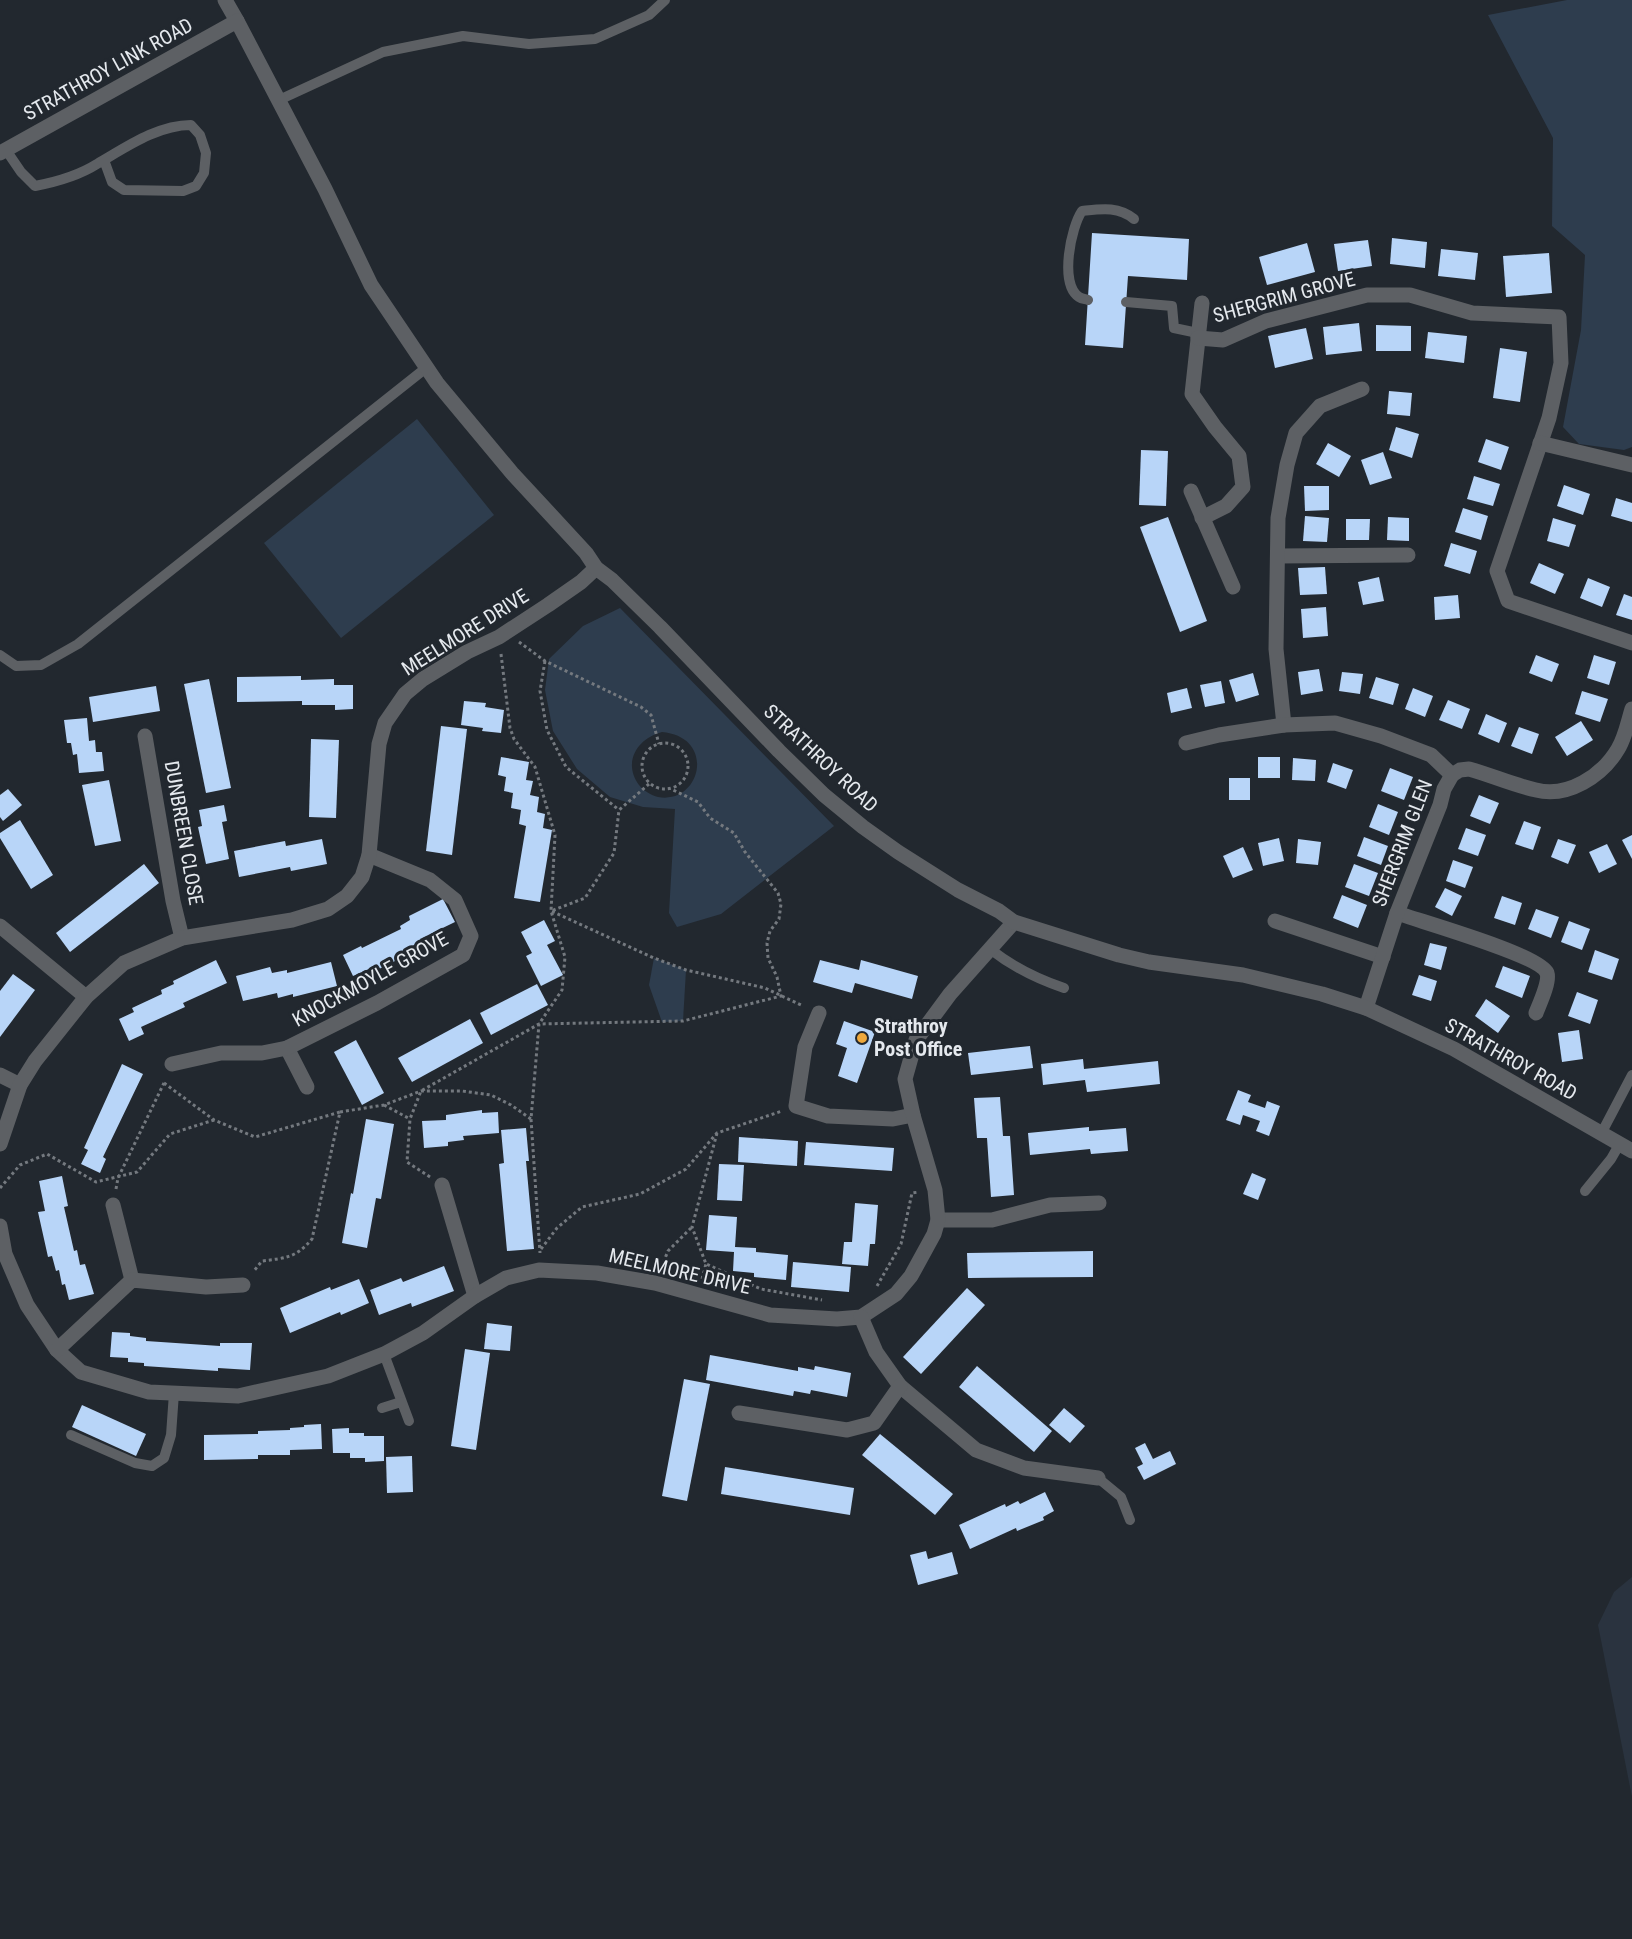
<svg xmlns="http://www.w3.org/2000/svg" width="1632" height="1939" viewBox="0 0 1632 1939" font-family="'Roboto Condensed',sans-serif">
<rect width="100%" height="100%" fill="#22282f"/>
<!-- built -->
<polygon fill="#2a333f" points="1632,1577 1632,1797 1598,1625 1614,1592"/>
<!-- green -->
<g fill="#2e3d4e" fill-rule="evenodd">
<polygon points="1567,0 1632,0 1632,447 1624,450 1579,444 1563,427 1581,330 1585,255 1552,226 1553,138 1488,15"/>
<polygon points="417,419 494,515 341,638 264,543"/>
<path d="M620,608l214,218 -113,88 -44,13 -8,-14 6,-104 -32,-2 -33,-10 -33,-28 -24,-38 -8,-41 4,-31 34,-33zM662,732c55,5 39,73 -4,65 -7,-2 -14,-6 -19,-12 -17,-23 -1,-47 23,-53z"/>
<polygon points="654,958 686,970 683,1021 662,1022 649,985"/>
</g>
<!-- building -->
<g fill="#b8d5f8">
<polygon points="1092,233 1189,239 1187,280 1128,276 1123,348 1085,345"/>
<polygon points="1392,238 1427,242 1425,268 1390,264"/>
<polygon points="1368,240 1372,266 1338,271 1334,244"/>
<polygon points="1307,243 1315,272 1267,285 1259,257"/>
<polygon points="1441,249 1478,253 1475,280 1438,276"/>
<polygon points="1549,253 1552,293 1506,297 1503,256"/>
<polygon points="1359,323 1362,351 1326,355 1323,327"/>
<polygon points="1376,325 1411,326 1411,351 1376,351"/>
<polygon points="1306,328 1313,359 1275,368 1268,336"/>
<polygon points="1428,332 1467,336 1464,363 1425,358"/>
<polygon points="1500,348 1527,352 1520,402 1493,398"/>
<polygon points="1389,391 1412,393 1410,416 1387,414"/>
<polygon points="1396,427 1419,434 1412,458 1389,450"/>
<polygon points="1486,439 1509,447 1501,470 1478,462"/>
<polygon points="1328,443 1351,456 1339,477 1316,464"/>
<polygon points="1141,450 1168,451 1166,506 1139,505"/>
<polygon points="1383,452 1392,478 1370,485 1361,460"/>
<polygon points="1474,476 1500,484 1493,506 1467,499"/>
<polygon points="1564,485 1590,494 1583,515 1557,506"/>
<polygon points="1304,486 1329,486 1329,510 1305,511"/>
<polygon points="1616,498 1632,503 1632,522 1611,516"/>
<polygon points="1463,508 1488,516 1481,540 1455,532"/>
<polygon points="1305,516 1329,518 1327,542 1303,541"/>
<polygon points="1168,517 1207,621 1180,632 1140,527"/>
<polygon points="1388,517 1409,518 1409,541 1387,540"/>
<polygon points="1553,518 1576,525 1569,547 1547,541"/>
<polygon points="1346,519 1370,519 1369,540 1346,540"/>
<polygon points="1451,543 1477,551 1470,574 1444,566"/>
<polygon points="1539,563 1564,574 1555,594 1530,583"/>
<polygon points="1325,567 1327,594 1300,595 1298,568"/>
<polygon points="1379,577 1384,601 1363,605 1358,582"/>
<polygon points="1588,578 1610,587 1602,607 1580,598"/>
<polygon points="1624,594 1632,597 1632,620 1616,615"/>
<polygon points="1458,595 1460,618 1435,620 1434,597"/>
<polygon points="1326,607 1328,636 1303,638 1301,609"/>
<polygon points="1536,655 1559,664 1552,682 1529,673"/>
<polygon points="1594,655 1616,662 1609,685 1587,678"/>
<polygon points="1319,669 1323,691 1301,695 1298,672"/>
<polygon points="1342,672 1363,674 1360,694 1339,691"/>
<polygon points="1253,673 1259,695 1236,702 1229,680"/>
<polygon points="301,676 301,680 334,679 334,685 353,685 353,709 335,710 335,705 302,705 302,701 237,702 237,677"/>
<polygon points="1376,677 1399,684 1393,705 1369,698"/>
<polygon points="209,679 231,788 206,793 184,684"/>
<polygon points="1221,681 1225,703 1205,707 1200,685"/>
<polygon points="156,686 160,711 93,722 89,697"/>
<polygon points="1187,688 1192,708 1171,713 1167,693"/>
<polygon points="1413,688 1433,696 1425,717 1405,709"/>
<polygon points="1582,691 1608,699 1600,722 1575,714"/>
<polygon points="1448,700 1470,709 1462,729 1439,720"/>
<polygon points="464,701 486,703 485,707 504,710 501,733 482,731 483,728 461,725"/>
<polygon points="1486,714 1507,723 1499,743 1478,734"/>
<polygon points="87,718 89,741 95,740 96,752 102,752 104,771 79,773 77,754 73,755 71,743 67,743 64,720"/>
<polygon points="1581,721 1593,740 1567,756 1555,737"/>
<polygon points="441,726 467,729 452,855 426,851"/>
<polygon points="1519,727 1539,734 1532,754 1511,746"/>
<polygon points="311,739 339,740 336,818 309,817"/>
<polygon points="501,757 529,762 526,780 533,781 530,795 539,797 537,812 545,814 543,828 552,830 540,902 514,898 526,826 519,824 521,810 511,808 513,793 504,791 506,777 498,775"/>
<rect x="1258" y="757" width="22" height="21"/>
<polygon points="1293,758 1316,760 1315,781 1292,780"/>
<polygon points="1333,763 1353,770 1346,789 1327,782"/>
<polygon points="1390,768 1413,777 1404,800 1381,791"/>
<rect x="1229" y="778" width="21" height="22"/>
<polygon points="109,780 121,841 95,846 82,785"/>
<polygon points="8,789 22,805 3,821 0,817 0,795"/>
<polygon points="1479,795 1499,803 1490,824 1470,816"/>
<polygon points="1378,804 1398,812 1389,835 1369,827"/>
<polygon points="224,805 227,821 222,822 229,859 206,864 198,827 202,826 199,810"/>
<polygon points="20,820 53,875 31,889 0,838 0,833"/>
<polygon points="1524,821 1541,827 1533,850 1515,844"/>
<polygon points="1466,828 1486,835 1478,856 1458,849"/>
<polygon points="1632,835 1632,859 1622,840"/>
<polygon points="1364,837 1388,846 1381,865 1357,856"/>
<polygon points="1279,838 1284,861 1263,866 1258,843"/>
<polygon points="322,839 327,864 291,871 290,867 239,877 234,851 285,841 286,846"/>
<polygon points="1298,839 1321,842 1318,865 1296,863"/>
<polygon points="1558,839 1576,845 1568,864 1551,857"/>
<polygon points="1607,844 1617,864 1599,873 1589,852"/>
<polygon points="1243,847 1253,870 1233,878 1223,856"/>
<polygon points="1453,860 1473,867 1465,888 1446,881"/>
<polygon points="144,864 159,883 70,952 56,933"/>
<polygon points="1354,864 1378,873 1369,896 1345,887"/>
<polygon points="1445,888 1462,896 1452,916 1435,907"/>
<polygon points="1342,895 1367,905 1358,928 1333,918"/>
<polygon points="1502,896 1522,903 1515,925 1494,918"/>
<polygon points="443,899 455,922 420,939 421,942 410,947 413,952 373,972 371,968 353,976 343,955 361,946 362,948 401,929 400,926 410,920 409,916"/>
<polygon points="1536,909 1559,917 1551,938 1528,929"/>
<polygon points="544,920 555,941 547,945 563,975 541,986 526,956 532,953 521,932"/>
<polygon points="1569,921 1590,929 1582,950 1561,942"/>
<polygon points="1430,943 1447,947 1441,970 1424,965"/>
<polygon points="1595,950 1619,959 1612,980 1588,972"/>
<polygon points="216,960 227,983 183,1003 185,1007 141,1027 144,1034 129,1041 119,1019 134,1012 132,1008 162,994 161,990 174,984 173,981"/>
<polygon points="820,960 859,970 861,960 918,976 912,999 855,983 852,993 813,982"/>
<polygon points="331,962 337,986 293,997 293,994 278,998 277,993 243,1001 236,976 270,967 272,973 287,970 287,973"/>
<polygon points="1503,966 1530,976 1522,998 1495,987"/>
<polygon points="13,974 35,990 0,1037 0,991"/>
<polygon points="1419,975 1437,981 1431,1001 1412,995"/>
<polygon points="537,984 548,1005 491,1035 480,1013"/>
<polygon points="1577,992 1598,1000 1590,1024 1568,1016"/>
<polygon points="1486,999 1510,1016 1498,1033 1475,1016"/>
<polygon points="470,1019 483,1043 412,1082 398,1058"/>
<polygon points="844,1021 875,1032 857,1083 838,1076 847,1048 836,1044"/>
<polygon points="1579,1030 1583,1059 1562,1062 1558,1033"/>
<polygon points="356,1040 384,1093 362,1105 334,1052"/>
<polygon points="1030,1046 1033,1068 971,1075 968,1053"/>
<polygon points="1083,1059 1084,1069 1158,1061 1160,1084 1087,1092 1085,1080 1043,1085 1041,1064"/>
<polygon points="122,1064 143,1074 103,1157 106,1159 100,1173 81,1164 88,1150 84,1148"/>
<polygon points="1238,1090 1251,1095 1248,1102 1265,1108 1267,1101 1280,1106 1269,1136 1256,1131 1260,1121 1243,1115 1240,1125 1226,1120"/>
<polygon points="1000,1097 1003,1136 1010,1136 1014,1195 991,1197 987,1138 977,1138 974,1098"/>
<polygon points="482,1110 482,1113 498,1112 499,1133 463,1136 464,1140 448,1142 448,1146 424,1148 422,1121 446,1120 446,1115"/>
<polygon points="366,1119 394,1124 381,1199 376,1198 367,1248 342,1243 351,1193 353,1194"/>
<polygon points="1089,1127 1089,1131 1126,1128 1128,1151 1091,1154 1090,1149 1030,1155 1028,1133"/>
<polygon points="526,1128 529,1161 526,1161 534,1249 507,1251 499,1164 504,1163 501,1130"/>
<polygon points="739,1137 798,1141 797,1166 738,1162"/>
<polygon points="806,1142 894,1148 892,1171 804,1165"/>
<polygon points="719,1164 744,1165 742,1201 717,1200"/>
<polygon points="1252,1173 1266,1179 1258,1200 1243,1194"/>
<polygon points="62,1176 68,1206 64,1207 74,1251 77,1250 80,1265 85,1264 94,1294 69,1300 65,1284 62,1285 59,1270 56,1271 52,1256 48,1257 38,1212 45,1211 39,1181"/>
<polygon points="855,1203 878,1205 875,1244 870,1244 868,1266 842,1264 844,1242 852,1242"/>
<polygon points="709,1215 737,1217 735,1247 756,1248 756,1252 788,1255 786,1280 754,1277 754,1273 733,1271 734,1252 706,1250"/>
<polygon points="1093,1251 1093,1277 968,1278 967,1253"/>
<polygon points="793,1262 851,1267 849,1292 791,1287"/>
<polygon points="444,1266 454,1291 412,1307 411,1303 379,1315 370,1290 401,1278 403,1282"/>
<polygon points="359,1279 369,1303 341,1315 340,1312 290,1333 280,1308 330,1287 331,1290"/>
<polygon points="967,1288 985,1305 921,1374 903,1357"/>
<polygon points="487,1323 512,1326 510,1351 484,1349"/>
<polygon points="112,1332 130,1333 130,1336 146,1338 146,1341 220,1346 220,1343 252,1343 250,1370 218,1368 218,1371 144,1366 144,1363 128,1362 128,1358 110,1357"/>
<polygon points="465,1349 490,1353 476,1450 451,1446"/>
<polygon points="710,1355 798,1371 798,1367 814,1370 815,1366 851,1373 847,1397 811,1390 810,1394 794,1391 793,1396 706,1380"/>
<polygon points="977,1366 1052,1431 1034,1452 959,1387"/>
<polygon points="684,1379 710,1384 687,1501 662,1496"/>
<polygon points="82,1405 146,1434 136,1456 72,1427"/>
<polygon points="1064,1408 1085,1426 1070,1443 1049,1425"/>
<polygon points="321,1424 322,1449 290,1450 290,1455 258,1455 258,1459 204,1460 204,1435 258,1434 258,1431 290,1430 290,1428 304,1427 304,1425"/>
<polygon points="349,1428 349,1433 364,1433 364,1436 384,1436 384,1461 365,1462 365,1458 350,1458 350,1453 333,1453 332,1429"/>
<polygon points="880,1434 953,1494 935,1515 862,1455"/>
<polygon points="1145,1443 1153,1459 1170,1451 1176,1464 1144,1480 1137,1467 1143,1464 1135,1448"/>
<polygon points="412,1456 413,1492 387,1493 386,1457"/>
<polygon points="725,1467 854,1488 850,1515 721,1494"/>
<polygon points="1045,1492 1054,1511 1043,1517 1044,1520 1017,1531 1016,1528 970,1549 959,1525 1005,1504 1006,1507 1018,1501 1020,1504"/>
<polygon points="926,1551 928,1559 952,1552 958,1574 918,1585 910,1555"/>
</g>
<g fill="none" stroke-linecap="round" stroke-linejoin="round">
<!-- path -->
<g stroke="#74797f" stroke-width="3" stroke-dasharray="3 3" stroke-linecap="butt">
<polyline points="519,642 545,661 641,707 651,715 659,744"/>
<polyline points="501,654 510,728 514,739 535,767 555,835 551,911 565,957 562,990 539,1024 531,1119 540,1253"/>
<polyline points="545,661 540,691 547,730 566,767 619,810"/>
<circle cx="665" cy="766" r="23"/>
<polyline points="649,784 619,810 614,853 585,898 551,911 654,958 686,970 765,988 803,1006"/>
<path d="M164,1083l50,37 41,17 85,-25 -28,127c-16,19 -27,19 -50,22l-9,11"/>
<polyline points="384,1105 410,1119"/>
<polyline points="340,1112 384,1105 421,1091 462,1091 491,1095 511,1105 531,1119"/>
<polyline points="717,1133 692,1227 706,1264 761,1289 822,1300"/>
<polyline points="430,1177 407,1162 410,1119 421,1091 539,1024 683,1021 781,996 777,977 768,958 767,943 770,931 779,919 781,904 778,893 745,852 734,833 710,818 698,802 671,789"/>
<polyline points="0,1188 20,1165 47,1154 96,1182 137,1172 170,1134 214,1120"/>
<polyline points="116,1189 118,1178 164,1083"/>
<polyline points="541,1249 557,1228 582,1207 640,1194 686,1169 717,1133 782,1111"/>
<polyline points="661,1268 668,1251 692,1227"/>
<polyline points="702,1279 706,1264"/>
<polyline points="877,1286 901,1244 912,1193 919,1192"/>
</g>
<!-- service -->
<g stroke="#5d6064" stroke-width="10">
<polyline points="279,100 383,52 463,36 529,44 595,39 649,15 665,0"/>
<path d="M6,150l15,22 14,14c21,-4 43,-10 62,-22 28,-16 60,-39 94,-39l9,10 6,18 -2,20 -8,13 -13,5 -59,-1 -12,-8 -8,-22"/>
<path d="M1088,300c-3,-1 -6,-1 -9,-3 -20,-13 -8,-70 3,-86 19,-2 36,-5 52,8"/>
<polyline points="1126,302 1172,306 1174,328 1193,332 1198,338"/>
<polyline points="0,655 16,666 41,665 78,644 426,368"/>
<path d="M990,949c23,18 47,30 74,39"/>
<polyline points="1601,1134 1632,1075"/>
<polyline points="1585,1191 1611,1159 1619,1145"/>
<polyline points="384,1354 409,1421"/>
<polyline points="382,1408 401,1402"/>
<polyline points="71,1435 135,1463 152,1466 164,1458 171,1435 174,1393"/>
<polyline points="1098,1478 1121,1497 1130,1520"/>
</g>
<!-- minor -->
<g stroke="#5d6064" stroke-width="15">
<polyline points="225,0 237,21"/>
<polyline points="1202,303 1192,394 1215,427 1239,456 1243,487 1226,506 1202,518"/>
<polyline points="1198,338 1223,340 1266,321 1367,295 1410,295 1472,313 1559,317 1561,363 1549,418 1497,571 1508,601 1632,643"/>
<polyline points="1540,443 1632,465"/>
<polyline points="1191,491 1233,587"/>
<polyline points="1278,556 1408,555"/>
<polyline points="1284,725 1276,649 1278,518 1287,465 1296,433 1320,406 1362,389"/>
<polyline points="145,736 173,901 182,938"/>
<polyline points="1186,743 1219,735 1284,725 1335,723 1381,736 1431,755 1452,775"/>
<path d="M1397,913c25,9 143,42 150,60 3,9 -8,32 -11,40"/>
<polyline points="1275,921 1383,957"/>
<polyline points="0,926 86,997"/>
<path d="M1366,1008l31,-95 43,-108 4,-16 8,-14 8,-5 9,-1c22,6 44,16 67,21 32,8 66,-14 82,-41 7,-11 10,-27 14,-40"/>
<polyline points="819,1013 805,1047 796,1106 828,1116 893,1119 913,1115"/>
<polyline points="287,1048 307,1087"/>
<polyline points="172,1064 221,1053 262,1053 287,1048 377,1003 463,955 471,936 455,900 430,880 369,855"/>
<polyline points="0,1075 20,1085"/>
<polyline points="0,1144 20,1085 35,1061 86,997 124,963 182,938 292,920 328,909 347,896 362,877 369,855 379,744 385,723 405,694 423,679 467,652 499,637 548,605 581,582 596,568"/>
<polyline points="442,1185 475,1296"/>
<polyline points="113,1205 132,1280"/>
<polyline points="938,1220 992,1220 1050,1205 1099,1203"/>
<polyline points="0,1226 5,1254 27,1305 57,1350 81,1372 149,1392 238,1396 328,1376 384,1354 423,1333 475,1296 506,1278 539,1270 597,1273 655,1283 770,1315 837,1319 861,1317 896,1294 911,1276 934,1234 938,1220 935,1190 913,1115 905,1079 916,1040 950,994 1014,922"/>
<polyline points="861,1317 876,1352 900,1386 976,1450 1024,1468 1098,1478"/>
<polyline points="57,1350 132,1280 206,1287 243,1285"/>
<polyline points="739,1413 847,1430 874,1423 900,1386"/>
</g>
<!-- tertiary -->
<polyline stroke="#5d6064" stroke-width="15" points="0,153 237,21 325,189 371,285 437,383 512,473 586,553 596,568 612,580 660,627 779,751 824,795 863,827 898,852 958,890 999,911 1014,922 1119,955 1149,962 1243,975 1322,994 1366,1008 1454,1049 1632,1151"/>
</g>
<!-- markers -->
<circle fill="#eea83c" stroke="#22282f" stroke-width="2" cx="862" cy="1038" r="6"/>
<g text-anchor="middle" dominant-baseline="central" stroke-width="6" stroke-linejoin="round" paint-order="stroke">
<!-- street labels -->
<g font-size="20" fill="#e5e9ee" stroke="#22282f">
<text transform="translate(108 69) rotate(-29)">STRATHROY LINK ROAD</text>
<text transform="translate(1284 297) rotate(-15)">SHERGRIM GROVE</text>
<text transform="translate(465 632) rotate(-32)">MEELMORE DRIVE</text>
<text transform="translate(821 758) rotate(43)">STRATHROY ROAD</text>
<text transform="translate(184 833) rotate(80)">DUNBREEN CLOSE</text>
<text transform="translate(1402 843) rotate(-69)">SHERGRIM GLEN</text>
<text transform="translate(370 979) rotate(-29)">KNOCKMOYLE GROVE</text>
<text transform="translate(1511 1059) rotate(29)">STRATHROY ROAD</text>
<text transform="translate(680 1271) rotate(13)">MEELMORE DRIVE</text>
</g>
<!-- poi labels -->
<g font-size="20" font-weight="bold" fill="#e5e9ee" stroke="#22282f" text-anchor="start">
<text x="874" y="1026">Strathroy<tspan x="874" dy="23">Post Office</tspan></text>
</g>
</g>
</svg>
